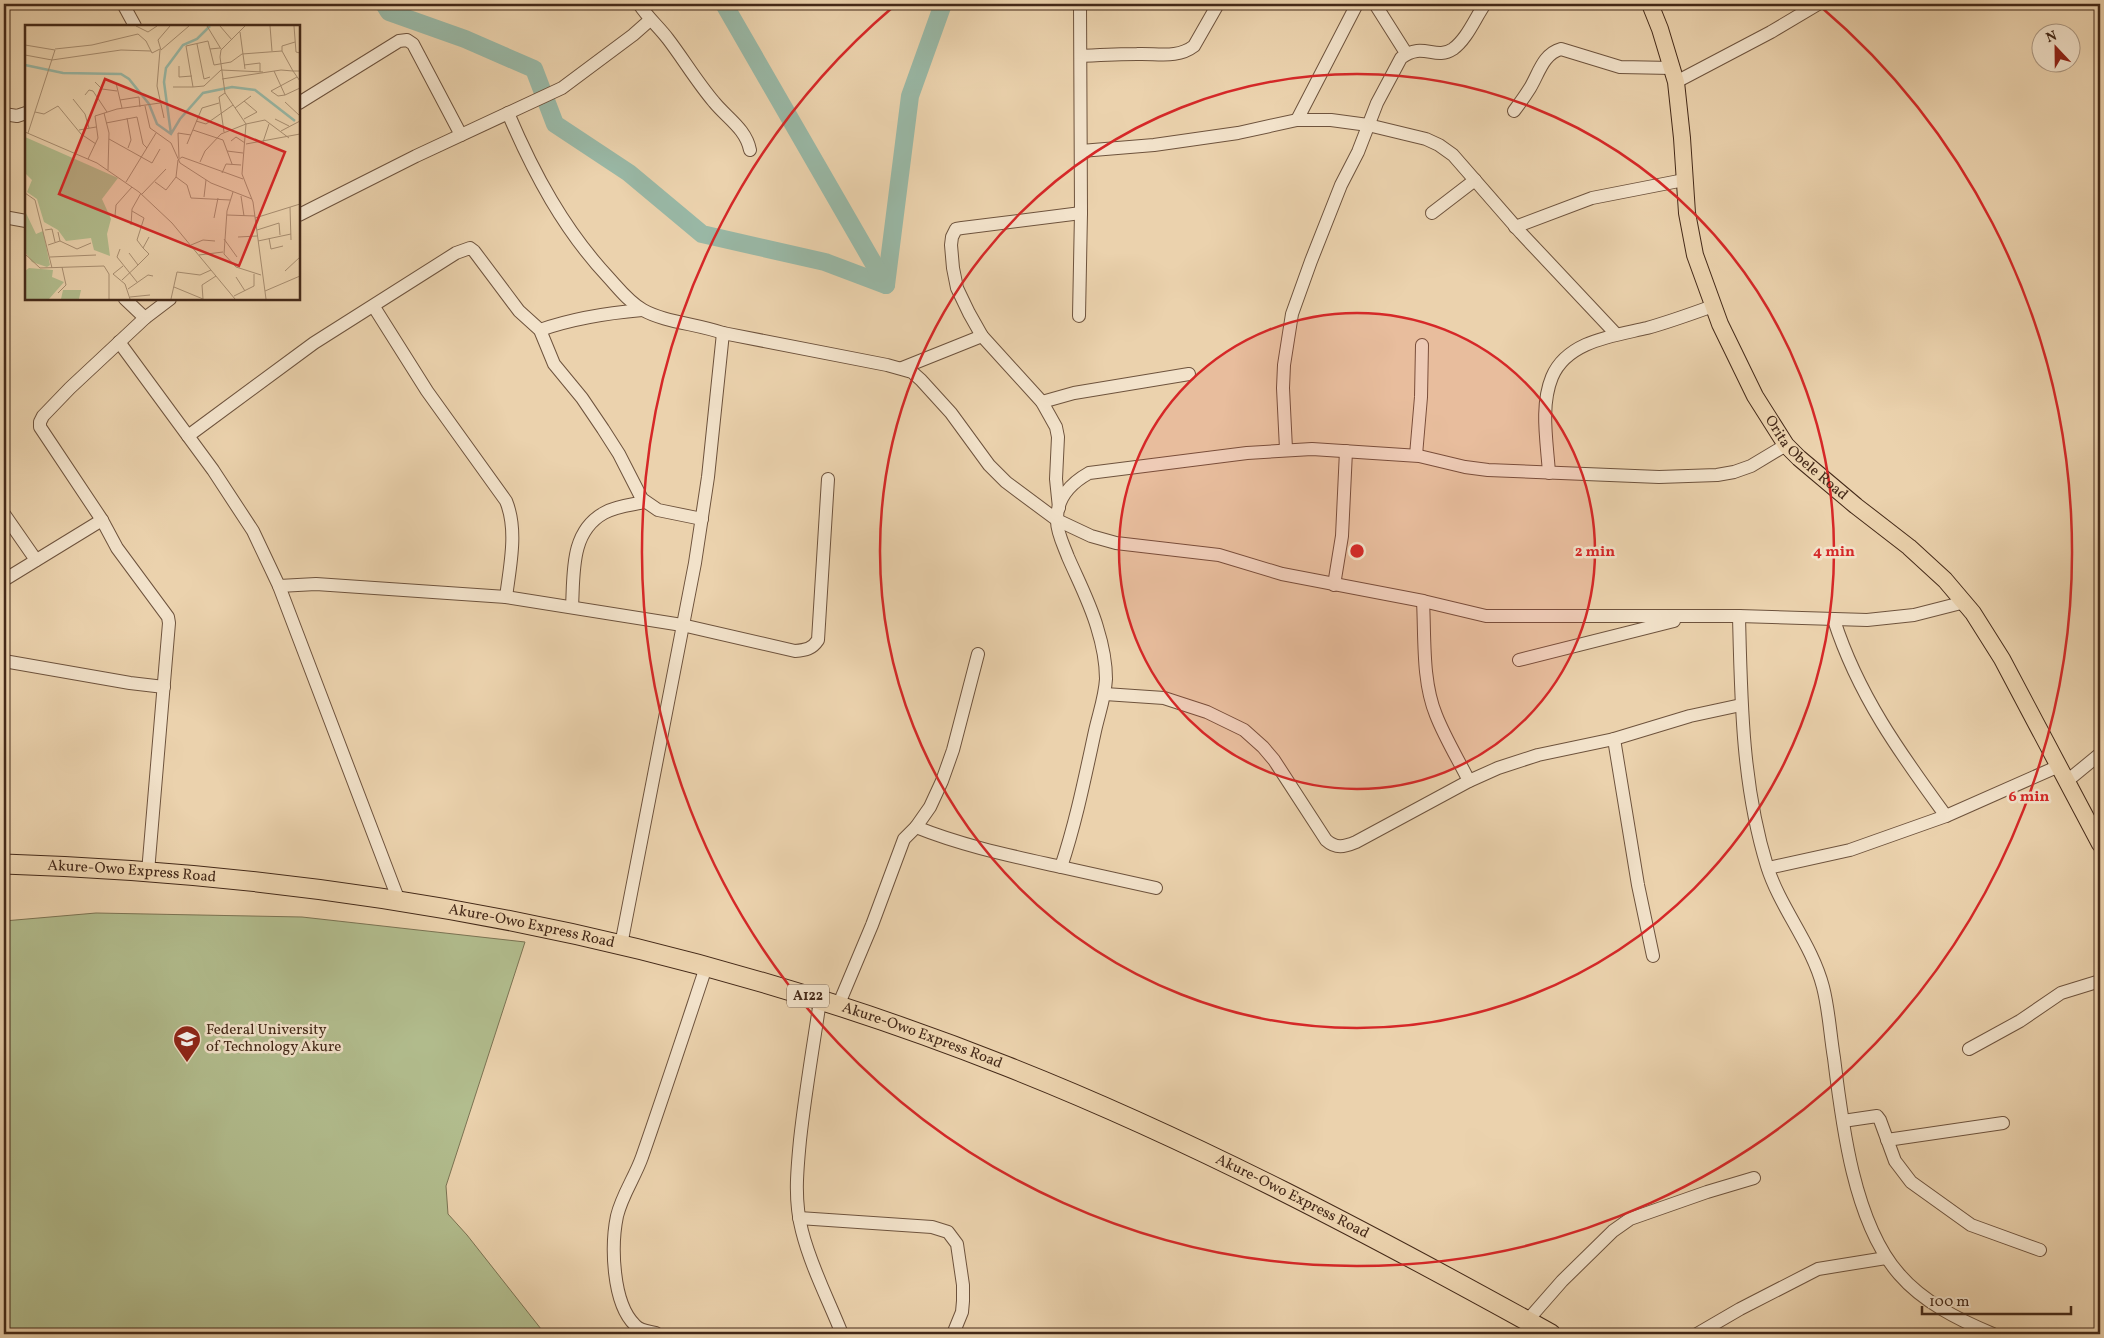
<svg xmlns="http://www.w3.org/2000/svg" width="2104" height="1338" viewBox="0 0 2104 1338" font-family="Vollkorn,serif">
<rect width="100%" height="100%" fill="#ebd2ad"/>
<filter id="stains"><feTurbulence type="fractalNoise" baseFrequency=".004" numOctaves="4"/><feColorMatrix values="0 0 0 0 .2 0 0 0 0 .09 0 0 0 0 .02 0 0 0 .5 -.17"/></filter>
<radialGradient id="worn" r=".72"><stop offset=".6" stop-color="#630" stop-opacity="0"/><stop offset="1" stop-color="#630" stop-opacity=".3"/></radialGradient>
<!-- green -->
<polygon fill="#b2bd8e" stroke="#7b7353" points="96,913 302,917 525,942 446,1186 448,1214 467,1235 545,1334 4,1334 4,921"/>
<g fill="none" stroke-linecap="round" stroke-linejoin="round">
<!-- river -->
<g stroke="#99b8a6" stroke-width="18">
<polyline points="384,4 389,12 465,39 534,69 555,124 629,173 702,234 825,262 886,285 910,96 943,4"/>
<polyline points="724,4 886,285"/>
</g>
<!-- minor casing -->
<g stroke="#6e533d" stroke-width="14">
<g id="minor">
<polyline points="123,4 135,26"/>
<path d="M639,4c9,14 20,23 29,35 16,21 29,43 46,63 13,16 32,27 36,48"/>
<polyline points="1375,4 1406,53"/>
<path d="M1081,56c19,-1 37,-2 56,-2 20,-1 40,5 57,-8l24,-42"/>
<polyline points="1676,82 1771,32 1818,4"/>
<polyline points="299,103 399,41 407,40 413,44 461,135"/>
<path d="M1514,111c6,-8 11,-15 16,-23 9,-15 13,-34 31,-39l59,18 52,1"/>
<path d="M508,113c26,61 56,117 101,165 10,11 20,24 34,32 21,12 55,14 80,23l164,32 25,7 9,8 30,33 38,52 17,17 51,38 34,16 25,7 103,12 63,19 141,27 63,15h253l128,4 47,-5 51,-13"/>
<polyline points="4,114 17,116 26,113"/>
<polyline points="1297,120 1357,4"/>
<polyline points="1081,151 1154,145 1238,133 1297,120 1331,120 1368,125 1426,139 1439,145 1453,155 1521,233 1616,334"/>
<polyline points="1432,213 1475,180"/>
<polyline points="299,215 416,156 562,88 633,35 650,20"/>
<polyline points="4,217 26,221"/>
<polyline points="1515,227 1592,198 1684,180"/>
<polyline points="125,299 145,318"/>
<path d="M374,307l53,84 79,110c12,29 4,65 0,96"/>
<polyline points="1079,316 1081,213 1080,4"/>
<path d="M540,330c34,-12 67,-17 102,-20"/>
<polyline points="119,342 213,470 253,531 279,586 399,901"/>
<polyline points="902,368 982,336"/>
<polyline points="1042,402 1074,393 1189,374"/>
<polyline points="188,436 314,343 456,253 470,248 474,251 519,311 540,330 554,364 582,398 603,429 619,454 642,499 658,510 702,519"/>
<path d="M1286,449l-3,-61 1,-23 8,-51 19,-53 30,-76 17,-33 19,-49 24,-45c22,-17 34,3 52,-9 14,-10 22,-31 32,-45"/>
<polyline points="1416,455 1421,397 1422,345"/>
<path d="M1549,473c-2,-31 -9,-67 3,-96 15,-36 61,-41 95,-49 22,-6 44,-14 66,-22"/>
<polyline points="1059,508 1056,479 1058,437 1056,427 1042,402 982,336 969,313 957,288 953,268 951,245 952,237 956,229 962,228 1081,213"/>
<polyline points="4,514 36,560"/>
<polyline points="4,580 102,520"/>
<polyline points="1334,585 1342,536 1346,451"/>
<path d="M279,586l37,-2 190,13 176,28 113,26c11,-1 17,-2 23,-11l10,-161"/>
<path d="M1423,601c2,37 -1,80 13,114 9,23 22,44 33,66"/>
<path d="M572,607c2,-34 -2,-75 32,-94 12,-7 27,-8 41,-11"/>
<path d="M1739,616c2,84 3,169 28,250 13,42 45,78 56,121 6,23 7,47 11,71 8,66 20,165 65,216 24,28 60,46 94,60"/>
<path d="M1834,620c24,75 66,133 112,196"/>
<polyline points="1519,660 1674,621"/>
<polyline points="4,661 130,683 164,687"/>
<path d="M1105,694l59,4 43,14 37,18 19,17 11,13 52,80c10,9 18,7 30,2l113,-61 29,-13 40,-13 76,-16 76,-23 51,-11"/>
<polyline points="1614,739 1638,885 1653,956"/>
<polyline points="2067,781 2100,754"/>
<path d="M916,827c47,19 96,29 145,40 15,-45 24,-90 34,-136 4,-18 10,-34 11,-52 0,-17 -4,-36 -9,-52 -7,-24 -19,-47 -29,-70 -4,-11 -11,-24 -11,-36 -1,-22 14,-38 32,-48l158,-20 65,-4 107,7 46,11 23,3 171,7 58,-2 17,-3 17,-6 35,-21"/>
<polyline points="1061,867 1156,888"/>
<polyline points="1768,868 1850,850 1946,816 2059,766"/>
<polyline points="148,872 169,623 168,617 117,548 102,520 40,427 40,422 43,416 70,388 145,318 170,299"/>
<polyline points="621,945 695,563 708,477 723,333"/>
<path d="M820,1001c-7,46 -15,93 -20,139 -3,31 -6,61 2,91 9,36 27,70 40,103"/>
<polyline points="838,1006 872,925 904,839 916,827 930,807 942,781 953,750 978,654"/>
<polyline points="1969,1049 2020,1021 2061,993 2100,981"/>
<polyline points="1843,1121 1877,1116 1880,1120 1895,1161 1911,1182 1971,1225 2040,1250"/>
<polyline points="1887,1140 2003,1123"/>
<polyline points="799,1218 932,1227 948,1232 957,1244 963,1285 963,1301 962,1312 953,1334"/>
<polyline points="1527,1321 1562,1281 1613,1231 1630,1219 1707,1192 1754,1178"/>
<path d="M656,1333c-8,-2 -16,-2 -21,-8 -23,-22 -24,-80 -18,-109 5,-21 18,-39 25,-59 22,-63 43,-127 64,-190"/>
<polyline points="1697,1334 1740,1309 1818,1269 1886,1258"/>
</g>
</g>
<!-- major casing -->
<g stroke="#442918" stroke-width="18">
<g id="major">
<path id="s1" d="M1650,4l10,25 16,53 6,56 5,75 8,42 25,69 35,72 31,49 13,13 57,48 53,41 36,33 28,33 29,46 98,185"/>
</g>
</g>
<!-- highway casing -->
<g stroke="#442918" stroke-width="21">
<g id="highway">
<path id="s2" d="M4,864c344,11 681,75 1002,202 188,74 368,170 545,268"/>
</g>
</g>
<!-- minor -->
<use href="#minor" stroke="#f2e2ca" stroke-width="12"/>
<!-- major -->
<use href="#major" stroke="#ebd2ad" stroke-width="16"/>
<!-- highway -->
<use href="#highway" stroke="#ebd2ad" stroke-width="19"/>
</g>
<!-- distance rings -->
<circle cx="1357" cy="551" r="238" fill="#d62828" fill-opacity=".12"/>
<g fill="none" stroke="#d62828" stroke-width="2.5">
<circle cx="1357" cy="551" r="238"/>
<circle cx="1357" cy="551" r="477"/>
<path d="M1821 7A715 715 0 1 1 893 7"/>
</g>
<!-- icons -->
<defs>
<g id="university-pin" transform="scale(1.4375)"><path d="M0 17L-7.5 6A9.5 9.5 0 1 1 7.5 6Z" fill="#8f2418" stroke="#f2e2ca"/><path d="M0-5L7-2L0 1L-7-2ZM-4 1L0 2.5L4 1V4Q0 6-4 4Z" fill="#fff"/></g>
</defs>
<g fill-rule="evenodd">
<use href="#university-pin" x="187" y="1039"/>
</g>
<g text-anchor="middle" dominant-baseline="central" stroke-width="5" stroke-linejoin="round" paint-order="stroke">
<!-- shield labels -->
<rect fill="#f2e2ca" stroke="#78604d" stroke-width="1" x="787" y="984.5" width="42" height="23" rx="4"/>
<g font-size="14" font-weight="bold" fill="#442918">
<text x="808" y="996">A122</text>
</g>
<!-- street labels -->
<g font-size="15" fill="#442918" stroke="#f2e2ca">
<text stroke="none"><textPath href="#s1" startOffset="491">Orita Obele Road</textPath></text>
<text stroke="none"><textPath href="#s2" startOffset="128">Akure-Owo Express Road</textPath></text>
<text stroke="none"><textPath href="#s2" startOffset="532">Akure-Owo Express Road</textPath></text>
<text stroke="none"><textPath href="#s2" startOffset="938">Akure-Owo Express Road</textPath></text>
<text stroke="none"><textPath href="#s2" startOffset="1342">Akure-Owo Express Road</textPath></text>
</g>
<!-- poi labels -->
<g font-size="15" fill="#442918" stroke="#f2e2ca" text-anchor="start">
<text x="206" y="1030">Federal University<tspan x="206" dy="17">of Technology Akure</tspan></text>
</g>
</g>
<!-- overview -->
<g transform="translate(25 25)">
<rect width="275" height="275" fill="#ebd2ad"/>
<path d="M0,112l93,41 -16,21 9,20 -4,15 3,22 -16,-6 -3,-12 -25,3 -8,-11 -14,-8 -7,-23 -10,-7 5,-12 -7,-7zM0,186l11,23 7,-3 7,34 -3,2 -15,-5 -7,-10zM4,243l24,2 -1,7 12,5 -15,17h-24v-28zM38,265h18l-2,9h-18z" fill="#b2bd8e"/>
<path fill="none" stroke="#99b8a6" stroke-width="2.5" d="M0,40l38,8 58,1 8,5 20,25 8,20 14,10 9,-15 23,-26 29,-6 23,3 40,31M146,109l-7,-52 2,-14 17,-23 14,-6 13,-13"/>
<path fill="none" stroke="#a88e71" stroke-width="1" d="M111,1l12,6 9,-6M145,1l-12,14 3,10 28,-24M182,1l14,23M195,1l12,14M220,1l-24,24 -1,7 5,36 21,31 -4,50 11,28 13,97M245,1l2,25M269,1l2,26 4,1M215,7l5,37M172,19l7,35 6,-2M0,20l30,5 -27,83M30,24l37,-4 46,-11 8,7 6,12 8,-4M185,24l4,16 17,-3 11,-8 40,-3 11,20h7M135,25l-3,36 7,32M257,26v-5l13,-4M0,30l27,5 69,-10 30,1M219,40l16,-2v9M154,41v11l13,-1M249,46l11,24 15,-7M197,54l59,-9 12,1 7,10M70,57l7,7 15,2M91,58l6,25M148,62h20l-7,-41 22,-5 2,8 10,-1M168,62l11,-1 17,-16 42,2M60,70l4,-5 4,1 14,21M260,70l-7,1 -7,-5 26,-14M48,74l12,15 4,14M95,75l19,-3 1,10M260,77l15,14M120,81l5,22 21,15 9,20 31,20 41,16M210,83l16,-12M10,87l9,2 14,-8 23,28 15,10M79,88l5,20 -1,37M102,93l4,22 -3,8M219,94l13,-7 -13,-11M250,94l14,7M171,96l10,3 27,-19M81,98l31,-6 6,27 4,4M54,105l17,-3M168,105l30,10 9,24M256,106l19,-10M0,107l72,31 42,29 33,31 63,76M199,107l-5,-35 6,-4M84,114l43,24 8,-14M206,116l5,-4 9,6M238,117l6,-18M162,119l15,-36 17,-5M221,119l54,-10M202,126l16,2M154,133l-1,-25 13,2M63,134l10,-21 -3,-22 22,-7 43,-6M175,137l5,-11 16,-17 25,-10 19,-4 24,18M197,148l4,-9 15,1M151,152l11,8 4,13 39,2M101,157l30,-49M130,157l11,8 10,-13 2,-17 4,-3 61,22M208,167l-6,19 -3,43 12,13 25,8M0,168l10,7 17,68M117,169l24,-25M216,171l3,20M179,172l2,-17M265,182l1,33M107,186l12,7 -7,22 6,8 6,-11M202,190l28,1M90,191l1,-11 16,-18M189,193l4,-20M230,193l45,-14M106,200l1,-16 9,-16M20,205l7,-1 3,13M232,205l22,-7 1,12M213,212l19,-1M244,213l2,11 12,-3M199,214l13,18M35,216l17,8 14,-6M233,216l33,-7M23,220l12,-4 -2,-9M166,220l12,-5 12,1M95,224l-3,8 20,25M0,229l15,14 64,-2 5,8v25M174,230l24,-3M25,232l46,-2M113,240l11,-11 -6,-6M98,241l-10,8 12,10 5,15M260,246l15,-14M211,252l9,14M97,255l16,-15 -9,-12M149,262l29,12M103,264l20,-14 5,1M240,266l35,-15M33,268l8,-8 -4,-18M209,271l20,-10v-12M105,272l20,-2M146,274l6,-27 23,3 11,-5M178,274l-1,-14 14,-9"/>
<path fill="#d62828" fill-opacity="0.15" stroke="#d62828" stroke-width="2.5" d="M80,54l180,73 -46,114 -180,-72z"/>
<rect width="275" height="275" fill="none" stroke="#442918" stroke-width="2.5"/>
</g>
<circle cx="1357" cy="551" r="8" fill="#d62828" stroke="#f2e2ca" stroke-width="2.5"/>
<g font-size="15" text-anchor="middle" font-weight="bold" fill="#d62828" stroke="#f2e2ca" stroke-width="5" stroke-linejoin="round" paint-order="stroke">
<text x="1595" y="556">2 min</text>
<text x="1834" y="556">4 min</text>
<text x="2029" y="801">6 min</text>
</g>
<!-- margin -->
<rect width="2104" height="1338" fill="none" stroke="#ebd2ad" stroke-width="20"/>
<rect x="5" y="5" width="2094" height="1328" fill="none" stroke="#442918" stroke-width="2.5"/>
<rect x="10" y="10" width="2084" height="1318" fill="none" stroke="#442918"/>
<!-- north arrow -->
<g transform="translate(2056 48) rotate(338)"><circle r="24" fill="#f2e2ca" stroke="#ac9883"/>
<path d="M0-4L9 19L0 12L-9 19Z" fill="#8f2418"/>
<text y="-8" font-size="14" font-weight="bold" text-anchor="middle" fill="#442918">N</text>
</g>
<!-- scale -->
<path d="M1922 1306v8h149v-8" fill="none" stroke="#442918" stroke-width="2.5"/>
<text x="1929" y="1306" font-size="15" fill="#442918" stroke="#f2e2ca" stroke-width="4" paint-order="stroke">100 m</text>
<rect width="100%" height="100%" filter="url(#stains)"/>
<rect width="100%" height="100%" fill="url(#worn)"/>
</svg>
